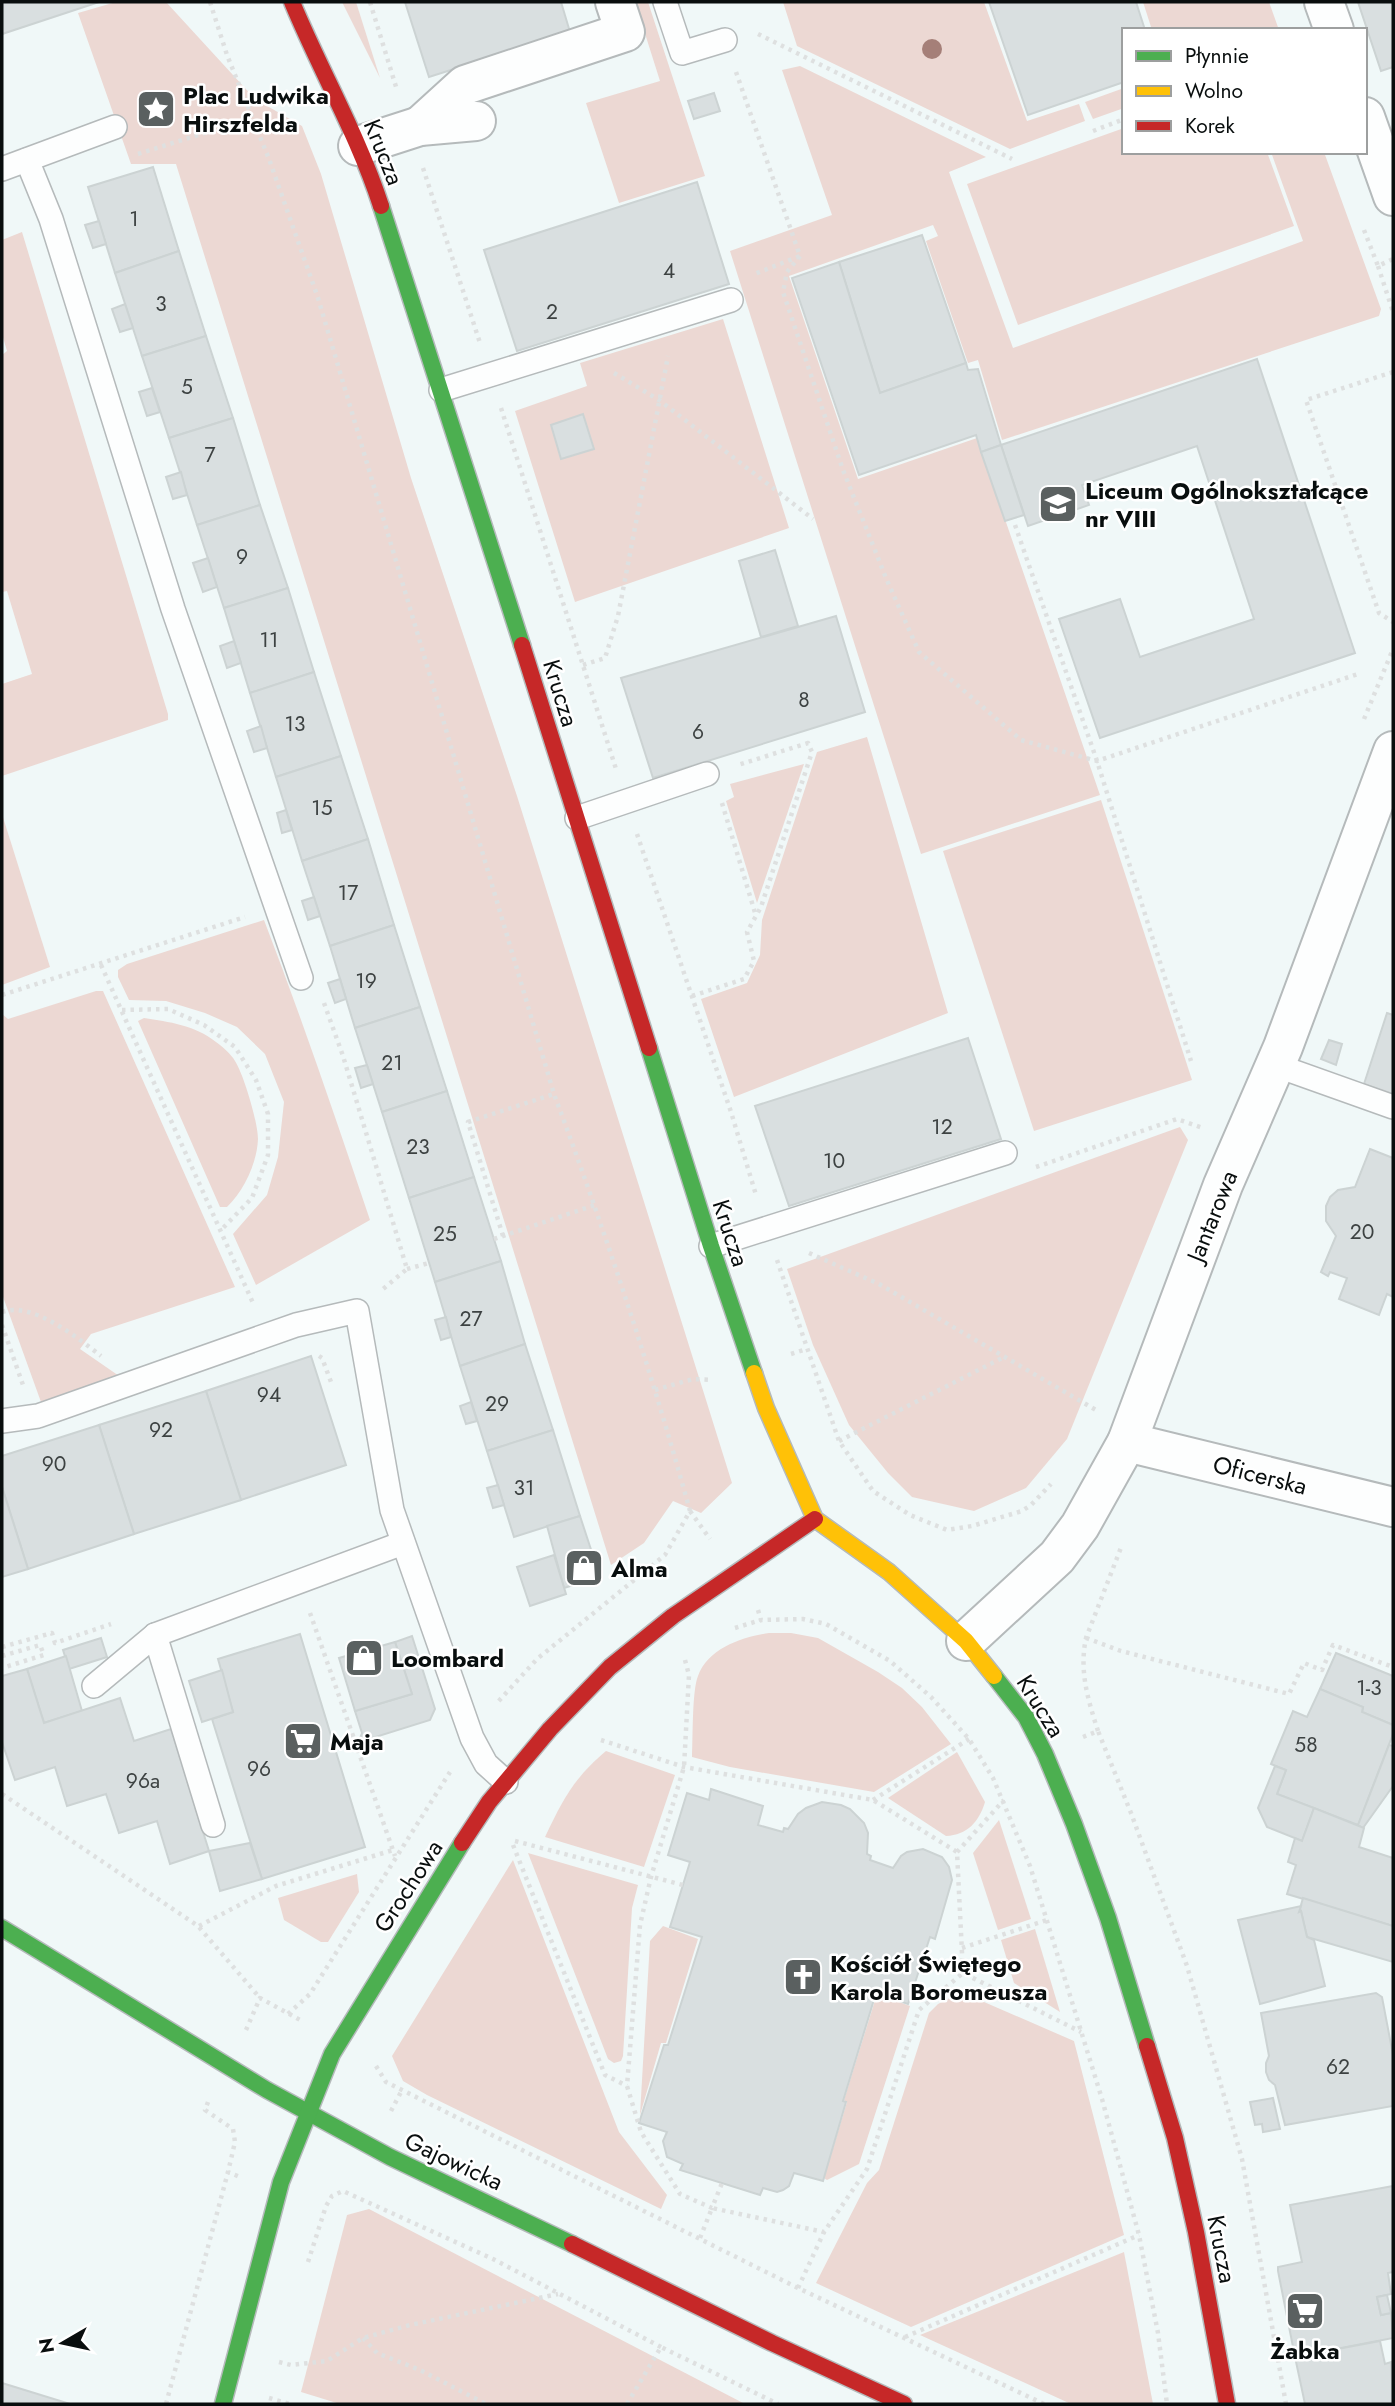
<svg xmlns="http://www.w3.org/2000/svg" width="1395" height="2406" viewBox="0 0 1395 2406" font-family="Jost,sans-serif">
<rect width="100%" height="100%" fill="#f0f8f8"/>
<!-- green -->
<g fill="#ecd8d3">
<polygon points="116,2 166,2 255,99 302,126 321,174 411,478 517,796 732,1483 701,1513 673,1501 644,1543 611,1565 176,164 131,164 78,13"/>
<polygon points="342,2 356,2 380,78"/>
<polygon points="635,2 648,2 705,176 619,203 586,103 660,81"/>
<polygon points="783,2 984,2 1027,121 1079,104 1085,121 1010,149 797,46"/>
<polygon points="1143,2 1269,2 1279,30 1152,30"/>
<polygon points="800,66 986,157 949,172 1013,348 1303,241 1271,152 1324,152 1381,309 1379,316 1002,440 978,360 968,363 926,241 938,236 933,225 789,276 858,479 977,438 1100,795 921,854 730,251 832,215 782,70"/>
<polygon points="1124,88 1124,108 1093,119 1085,102"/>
<polygon points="1124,128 1124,152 1267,152 1294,226 1018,325 967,184"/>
<polygon points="22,232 168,714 168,720 2,776 2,684 32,674 7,591 2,592 2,355 7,351 2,334 2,240"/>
<polygon points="723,319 789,528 575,602 515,411 587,386 580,363"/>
<polygon points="867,737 948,1013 734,1097 701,999 747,983 760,955 762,920 817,752"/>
<polygon points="804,764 757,903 726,801 734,797 730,784"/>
<polygon points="1101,800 1192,1080 1034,1131 943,851"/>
<polygon points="2,814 50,967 2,985"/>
<path d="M264,920c38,99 72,199 106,300l-114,65 -23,-51 34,-39 11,-38 6,-55 -19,-48 -28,-27 -32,-14 -39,-12 -37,-1 -11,-23v-7l9,-6z"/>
<polygon points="96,991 103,991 235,1287 91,1334 80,1349 122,1378 41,1402 2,1294 2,1014 8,1019"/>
<path d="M144,1018c25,4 51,7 72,24 6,4 15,12 19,19 9,14 23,62 23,78 -1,24 -14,52 -31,68h-7l-82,-186z"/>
<polygon points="1180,1127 1188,1140 1067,1439 1026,1488 974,1511 912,1497 888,1473 849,1425 813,1345 787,1269"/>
<path d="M769,1633h22l27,5 60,34 24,16 20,19 29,37 -77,48 -144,-25 -38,-10c1,-19 0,-67 6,-81 10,-28 45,-39 71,-43z"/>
<path d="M606,1751l69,24 -31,92 -99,-30c18,-38 29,-59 61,-86z"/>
<path d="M957,1752l28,50c-6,20 -18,33 -39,34l-58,-38z"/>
<polygon points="999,1820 1031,1919 998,1930 973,1853"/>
<polygon points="528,1853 638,1885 632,1908 623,2056 621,2061 614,2063 608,2059"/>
<polygon points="513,1860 619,2132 667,2195 661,2209 427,2095 403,2081 392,2056"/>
<polygon points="357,1874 359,1892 328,1942 321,1942 284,1920 278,1898"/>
<polygon points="663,1926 698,1939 666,2043 661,2043 640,2115 650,1941"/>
<polygon points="1035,1929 1060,2012 1014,1983 1001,1940"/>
<polygon points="961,1992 1074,2041 1124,2235 911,2327 816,2283 867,2183 879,2170 929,2013 938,2004"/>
<polygon points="877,1994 910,2006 859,2164 827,2180 824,2178 847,2102 844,2100"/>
<polygon points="369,2209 745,2404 340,2404 301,2392 347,2215"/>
<polygon points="1124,2252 1153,2404 1071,2404 920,2335"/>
</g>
<!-- building -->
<g fill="#d9dfe0" stroke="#ccd3d3" stroke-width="2">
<polygon points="2,2 99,2 2,34"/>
<polygon points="405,2 561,2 570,32 429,77"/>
<polygon points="989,2 1136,2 1145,30 1124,30 1124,82 1028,115"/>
<polygon points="1358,2 1393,2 1393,67 1381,71"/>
<polygon points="714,93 720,111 694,119 688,101"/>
<polygon points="153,167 179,251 115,273 88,187"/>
<polygon points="697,182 729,284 517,351 484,250"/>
<polygon points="99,221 106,244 93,248 85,225"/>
<polygon points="922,235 966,363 880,393 839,262"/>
<polygon points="179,251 206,336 142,356 115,273"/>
<polygon points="839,262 880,393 966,363 968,370 978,369 1001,445 981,452 976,435 859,475 792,278"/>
<polygon points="125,304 133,328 120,332 112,309"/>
<polygon points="206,336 233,418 169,438 142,356"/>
<polygon points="1257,359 1355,653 1100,738 1059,619 1120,599 1140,657 1254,619 1197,446 1082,485 1089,505 1028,526 1001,445"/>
<polygon points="152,388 160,412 147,416 139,392"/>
<polygon points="583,414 594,449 561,459 551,425"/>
<polygon points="233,418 260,505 197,525 169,438"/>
<polygon points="1001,445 1024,515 1005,521 981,452"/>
<polygon points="181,472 187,495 173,499 166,477"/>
<polygon points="260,505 288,588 224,608 197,525"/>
<polygon points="775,550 798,626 761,637 739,561"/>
<polygon points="208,558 217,587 203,592 193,563"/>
<polygon points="288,588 314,672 250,693 224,608"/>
<polygon points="836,616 865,712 653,778 621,678"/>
<polygon points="234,641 241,663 227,668 220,646"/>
<polygon points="314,672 341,756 276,777 250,693"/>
<polygon points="261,726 267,748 254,752 247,731"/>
<polygon points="341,756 368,839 302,861 276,777"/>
<polygon points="286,810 292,830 282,833 277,813"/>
<polygon points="368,839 394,925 330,946 302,861"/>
<polygon points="314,897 320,916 308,920 302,901"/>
<polygon points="394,925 420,1007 355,1028 330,946"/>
<polygon points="340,979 346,999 335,1003 328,983"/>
<polygon points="420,1007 447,1091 382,1112 355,1028"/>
<polygon points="1387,1013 1393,1015 1393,1094 1364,1084"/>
<polygon points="968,1038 1001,1139 789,1206 755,1106"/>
<polygon points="1329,1040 1342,1044 1336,1065 1321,1059"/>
<polygon points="367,1065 373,1084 361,1088 355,1068"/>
<polygon points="447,1091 474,1177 409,1198 382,1112"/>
<polygon points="1370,1149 1393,1158 1393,1297 1387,1294 1379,1315 1339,1299 1347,1278 1330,1272 1328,1276 1321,1272 1336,1236 1326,1221 1326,1206 1330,1197 1338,1190 1355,1187"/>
<polygon points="474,1177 501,1261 435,1282 409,1198"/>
<polygon points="501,1261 525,1344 460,1366 435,1282"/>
<polygon points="446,1317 451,1337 441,1340 435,1320"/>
<polygon points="525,1344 553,1430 487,1451 460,1366"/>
<polygon points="311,1356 346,1465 241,1500 206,1391"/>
<polygon points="206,1391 241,1500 134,1534 99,1425"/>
<polygon points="471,1402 477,1421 466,1424 460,1406"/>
<polygon points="99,1425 134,1534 28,1569 2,1487 2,1456"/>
<polygon points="553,1430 580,1516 514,1537 487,1451"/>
<polygon points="498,1485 504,1505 493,1508 487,1488"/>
<polygon points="2,1487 28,1569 2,1577"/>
<polygon points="580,1516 600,1577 564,1588 547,1526"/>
<polygon points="554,1555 566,1594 530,1606 517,1567"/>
<polygon points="300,1634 365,1847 262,1879 212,1719 233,1712 218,1659"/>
<polygon points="412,1636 435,1709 430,1720 372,1738 368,1745 359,1741 362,1733 355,1711 412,1694 395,1642"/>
<polygon points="101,1638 107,1657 69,1669 63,1650"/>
<polygon points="395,1642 412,1694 355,1711 339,1658"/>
<polygon points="1336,1653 1393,1676 1393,1725 1362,1712 1363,1707 1320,1689"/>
<polygon points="66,1656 82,1711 44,1723 27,1669"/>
<polygon points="27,1669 44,1723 120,1698 134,1741 171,1729 209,1851 170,1864 157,1821 119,1833 106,1794 67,1806 55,1767 15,1780 2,1742 2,1676"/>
<polygon points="222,1670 233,1712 202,1722 189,1681"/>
<polygon points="1320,1689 1363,1707 1362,1712 1393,1725 1393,1734 1358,1825 1277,1794 1286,1770 1271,1764 1293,1711 1307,1717"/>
<polygon points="1389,1745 1393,1746 1393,1786 1363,1828 1358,1825"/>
<polygon points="1275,1766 1286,1770 1277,1794 1314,1808 1302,1841 1267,1827 1258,1808"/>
<polygon points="711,1789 763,1806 758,1825 783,1832 784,1828 788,1829 798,1814 806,1808 822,1802 841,1805 850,1809 864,1823 868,1833 867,1854 871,1856 870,1860 893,1868 901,1856 907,1852 923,1849 942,1857 949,1867 952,1880 935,1939 930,1937 908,2004 876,1993 843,2101 846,2102 823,2181 794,2173 789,2186 783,2190 777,2192 763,2188 760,2195 680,2170 683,2164 667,2157 663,2141 667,2132 639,2123 664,2045 668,2045 702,1937 670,1927 690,1862 668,1855 687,1793 709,1800"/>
<polygon points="1314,1808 1364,1828 1359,1847 1393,1858 1393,1926 1287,1894 1296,1865 1288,1862 1295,1838 1302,1841"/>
<polygon points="250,1843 262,1879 220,1891 209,1851"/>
<polygon points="1303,1898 1393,1926 1393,1962 1307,1937 1301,1911 1299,1912"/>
<polygon points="1301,1906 1299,1912 1301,1911 1307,1937 1314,1940 1325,1986 1260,2004 1238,1920"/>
<polygon points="1376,1993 1382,1997 1393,2055 1393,2106 1285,2125 1275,2085 1269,2080 1266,2072 1266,2063 1269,2056 1261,2013"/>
<polygon points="1273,2098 1280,2129 1263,2132 1262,2124 1255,2125 1250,2102"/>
<polygon points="1393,2186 1393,2272 1388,2273 1391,2294 1377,2297 1381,2315 1391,2313 1393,2338 1295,2357 1278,2271 1278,2267 1302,2262 1290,2205"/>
<polygon points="1387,2295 1391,2313 1381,2315 1377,2297"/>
<polygon points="1380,2341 1385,2364 1391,2362 1393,2404 1305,2404 1295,2357"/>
<polygon points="2,2383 70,2404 2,2404"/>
</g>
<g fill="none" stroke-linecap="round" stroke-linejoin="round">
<!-- lane casing -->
<g stroke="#b5babb" stroke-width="26">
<g id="lane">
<polyline points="665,2 682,53 725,40"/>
<polyline points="27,160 51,219 173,609 301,978"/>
<polyline points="2,169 115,127"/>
<polyline points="441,390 731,300"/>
<polyline points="577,818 707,774"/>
<polyline points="1275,1065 1393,1107"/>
<polyline points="711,1246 1005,1153"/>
<polyline points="2,1421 38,1416 296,1325 357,1311 392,1510 472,1738 486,1764 506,1782"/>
<polyline points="155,1635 213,1825"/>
<polyline points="94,1686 155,1635 403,1543"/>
</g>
</g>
<!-- street casing -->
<g stroke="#b5babb" stroke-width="42">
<g id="street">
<polyline points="1324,2 1334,30"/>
<polyline points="1365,117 1393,196"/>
<polyline points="420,126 465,85 625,32 615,2"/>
<polyline points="358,146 420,126 476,121"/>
<polyline points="1127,1442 1393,1507"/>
<polyline points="966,1641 1057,1557 1080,1526 1127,1442 1223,1185 1283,1047 1393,751"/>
</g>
</g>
<!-- fast casing -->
<g stroke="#b5babb" stroke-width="19">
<g id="fast">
<polyline points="381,206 522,645"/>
<polyline points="649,1048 711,1246 754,1373"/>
<polyline points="994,1676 1026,1717 1045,1754 1074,1824 1108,1918 1147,2046"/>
<polyline points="2,1928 267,2090 390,2157 572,2244"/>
<polyline points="223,2404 281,2182 332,2054 462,1843"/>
</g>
</g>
<!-- slow casing -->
<g stroke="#b5babb" stroke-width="19">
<polyline id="slow" points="754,1373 766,1408 815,1519 889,1572 966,1641 994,1676"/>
</g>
<!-- jam casing -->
<g stroke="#b5babb" stroke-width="19">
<g id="jam">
<path d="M292,2c28,68 66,133 89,204"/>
<polyline points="522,645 649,1048"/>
<polyline points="462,1843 489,1802 550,1729 610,1667 673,1616 815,1519"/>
<polyline points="1147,2046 1175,2138 1196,2232 1227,2404"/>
<polyline points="572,2244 772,2343 904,2404"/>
</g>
</g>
<!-- path -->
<g stroke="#dee0e0" stroke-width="4.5" stroke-dasharray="3.5 5" stroke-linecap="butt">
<path d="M210,2l17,53 42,104 49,139 236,796c51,137 97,276 136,417l-25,44 -128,104 -41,45"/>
<polyline points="370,2 397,90"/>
<polyline points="758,34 1012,159"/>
<polyline points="736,72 800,256 752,275"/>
<polyline points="1093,131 1124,119"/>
<polyline points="138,154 252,118"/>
<polyline points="423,168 480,343"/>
<polyline points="1364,230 1378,266 1393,259"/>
<polyline points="800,256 787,272 783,292 843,470 886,578 919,652 1021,740 1097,761 1361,673"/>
<polyline points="1378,266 1393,312"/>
<polyline points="1393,372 1306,400 1379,613 1393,622"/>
<polyline points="614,373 659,400 813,519"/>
<polyline points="501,408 616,769"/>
<polyline points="1015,525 1097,761 1191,1061"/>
<polyline points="583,665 605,658 618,616 668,356"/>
<polyline points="1364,719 1393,649"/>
<polyline points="722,803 756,916"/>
<polyline points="637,834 731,1112 756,1195"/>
<polyline points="101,965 253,1303"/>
<polyline points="2,995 245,917"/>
<polyline points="692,996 744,979 754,961 747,932 761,907 812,752 808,743 738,765"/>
<polyline points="324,1003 343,1056 407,1269 383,1289"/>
<polyline points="122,1010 168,1009 204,1025 235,1047 256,1080 268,1114 268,1155 252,1198 221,1230"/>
<polyline points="1036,1167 1177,1119 1203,1128"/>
<polyline points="503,1236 468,1122 554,1094"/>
<polyline points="494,1239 595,1205"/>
<polyline points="809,1253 879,1284 1096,1410"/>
<polyline points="777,1260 839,1441 873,1491 910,1515 947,1530 972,1526 1022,1511 1031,1505 1051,1484"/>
<polyline points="407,1269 429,1263"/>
<path d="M2,1312c30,-11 76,26 99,44"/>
<polyline points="2,1325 23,1385"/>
<polyline points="791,1354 807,1349"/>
<polyline points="319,1356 322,1358 331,1382"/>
<polyline points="655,1390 693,1379 712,1380"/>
<polyline points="839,1441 1006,1356"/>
<polyline points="690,1511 710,1539"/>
<polyline points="758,1610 761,1620 803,1619 826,1624 890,1661 931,1697 969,1739 993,1778 1030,1866 1102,2099 1139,2235 1158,2333 1167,2404"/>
<polyline points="310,1613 395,1856"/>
<polyline points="735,1628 761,1620"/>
<polyline points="1086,1638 1121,1651 1289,1694 1304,1663 1322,1670 1333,1645 1393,1667"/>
<polyline points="2,1647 52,1633 55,1643 111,1624"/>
<polyline points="2,1656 40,1645 44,1655 2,1668"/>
<polyline points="685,1660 689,1675 684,1767 651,1877 640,1925 627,2086 641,2132 680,2194 712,2208 722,2183"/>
<path d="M1098,1731c-10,-31 -19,-60 -12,-93l36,-93"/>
<polyline points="1083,1737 1098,1731 1131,1813 1187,1966 1242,2159 1286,2404"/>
<polyline points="601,1740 684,1767 873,1800 957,1852 963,1973 1081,2032"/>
<polyline points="2,1794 198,1926 260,1998"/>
<polyline points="873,1800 969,1739"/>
<polyline points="515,1841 683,1885"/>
<polyline points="513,1845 605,2075 627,2086"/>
<polyline points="957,1852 1004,1800"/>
<polyline points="199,1926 276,1886 393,1850"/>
<polyline points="962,1948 1047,1920"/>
<polyline points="922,1962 962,1973"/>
<polyline points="288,2014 310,1994 450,1772"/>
<polyline points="246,2030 260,1998 302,2021"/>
<polyline points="376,2066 386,2082 798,2288 1044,2404"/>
<polyline points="208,2102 205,2110 233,2129 235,2142 228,2172 240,2177"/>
<polyline points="391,2111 402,2090"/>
<polyline points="700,2238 712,2208 824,2232 867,2169 919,2010 963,1973"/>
<polyline points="308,2262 326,2206 332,2196 343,2191 493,2259 661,2347"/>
<polyline points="798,2288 824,2232"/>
<polyline points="905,2337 1139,2235"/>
<polyline points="363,2338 377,2353 420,2370 486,2404"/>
<polyline points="279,2362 291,2365 327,2361 363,2338 410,2325 558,2294"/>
<polyline points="269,2398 290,2404"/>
<polyline points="166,2404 228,2172"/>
<polyline points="627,2404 661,2347 778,2404"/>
</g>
<!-- lane -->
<use href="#lane" stroke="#fdfefe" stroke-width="23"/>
<!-- street -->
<use href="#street" stroke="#fdfefe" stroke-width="38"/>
<!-- fast -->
<use href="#fast" stroke="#4caf50" stroke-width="16"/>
<!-- slow -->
<use href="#slow" stroke="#ffc107" stroke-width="16"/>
<!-- jam -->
<use href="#jam" stroke="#c62828" stroke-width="16"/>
</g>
<!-- trees -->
<circle fill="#a57f78" cx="932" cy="49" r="10"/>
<!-- icons -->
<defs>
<g id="sight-square" transform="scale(2.0125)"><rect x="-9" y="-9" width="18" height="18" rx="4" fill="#5a6060" stroke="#fff"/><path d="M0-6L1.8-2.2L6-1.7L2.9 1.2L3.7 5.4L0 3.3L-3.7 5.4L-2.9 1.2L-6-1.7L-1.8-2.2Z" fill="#fff"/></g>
<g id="school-square" transform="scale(2.0125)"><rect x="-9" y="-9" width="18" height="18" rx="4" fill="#5a6060" stroke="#fff"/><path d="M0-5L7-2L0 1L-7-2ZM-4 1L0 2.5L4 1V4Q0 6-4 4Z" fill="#fff"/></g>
<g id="shop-square" transform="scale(2.0125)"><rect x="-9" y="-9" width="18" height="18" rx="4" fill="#5a6060" stroke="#fff"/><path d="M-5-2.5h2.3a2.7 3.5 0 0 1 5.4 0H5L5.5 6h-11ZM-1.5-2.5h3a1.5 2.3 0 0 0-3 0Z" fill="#fff"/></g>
<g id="supermarket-square" transform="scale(2.0125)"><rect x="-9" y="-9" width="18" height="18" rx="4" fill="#5a6060" stroke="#fff"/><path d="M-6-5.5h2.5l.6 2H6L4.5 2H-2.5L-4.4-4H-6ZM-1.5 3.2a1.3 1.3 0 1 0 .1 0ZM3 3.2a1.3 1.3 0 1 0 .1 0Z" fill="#fff"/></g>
<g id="church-square" transform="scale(2.0125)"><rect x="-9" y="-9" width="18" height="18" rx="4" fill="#5a6060" stroke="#fff"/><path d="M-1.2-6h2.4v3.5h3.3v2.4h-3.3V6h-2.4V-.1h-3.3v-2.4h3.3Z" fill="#fff"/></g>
</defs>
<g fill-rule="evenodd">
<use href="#sight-square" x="156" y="109"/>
<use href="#school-square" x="1058" y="504"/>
<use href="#shop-square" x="584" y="1568"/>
<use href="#shop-square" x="364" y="1658"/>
<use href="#supermarket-square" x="303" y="1741"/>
<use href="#church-square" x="803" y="1977"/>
<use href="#supermarket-square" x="1305" y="2311"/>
</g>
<g text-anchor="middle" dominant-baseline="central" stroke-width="5" stroke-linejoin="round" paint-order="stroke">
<!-- number labels -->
<g font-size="21" fill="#3d4242">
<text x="134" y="219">1</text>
<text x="669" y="271">4</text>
<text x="161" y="304">3</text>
<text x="552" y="312">2</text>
<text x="187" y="387">5</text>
<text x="210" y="455">7</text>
<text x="242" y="557">9</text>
<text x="269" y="640">11</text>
<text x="804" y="700">8</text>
<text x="295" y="724">13</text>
<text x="698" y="732">6</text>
<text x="322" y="808">15</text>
<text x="348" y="893">17</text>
<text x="366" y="981">19</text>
<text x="392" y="1063">21</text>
<text x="942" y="1127">12</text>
<text x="418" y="1147">23</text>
<text x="834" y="1161">10</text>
<text x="1362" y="1232">20</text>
<text x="445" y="1234">25</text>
<text x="471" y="1319">27</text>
<text x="269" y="1395">94</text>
<text x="497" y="1404">29</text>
<text x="161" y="1430">92</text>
<text x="54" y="1464">90</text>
<text x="524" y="1488">31</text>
<text x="1369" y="1688">1-3</text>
<text x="1306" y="1745">58</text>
<text x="259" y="1769">96</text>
<text x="143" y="1781">96a</text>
<text x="1338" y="2067">62</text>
</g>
<!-- poi labels -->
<g font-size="24" font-weight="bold" fill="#090e0e" stroke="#fff" text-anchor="start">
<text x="183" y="95">Plac Ludwika<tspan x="183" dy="28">Hirszfelda</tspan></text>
<text x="1085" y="490">Liceum Ogólnokształcące<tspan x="1085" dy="28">nr VIII</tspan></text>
<text x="611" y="1568">Alma</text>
<text x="391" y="1658">Loombard</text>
<text x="330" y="1741">Maja</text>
<text x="830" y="1963">Kościół Świętego<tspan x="830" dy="28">Karola Boromeusza</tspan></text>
<text x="1305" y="2350" text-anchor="middle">Żabka</text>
</g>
<!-- street labels -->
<g font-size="24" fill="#090e0e" stroke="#fff">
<text transform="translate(384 152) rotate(68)">Krucza</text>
<text transform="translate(561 693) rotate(73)">Krucza</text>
<text transform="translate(1212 1216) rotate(-68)">Jantarowa</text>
<text transform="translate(731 1233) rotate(72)">Krucza</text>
<text transform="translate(1260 1475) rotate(14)">Oficerska</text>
<text transform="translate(1041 1706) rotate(58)">Krucza</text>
<text transform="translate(408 1886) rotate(-57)">Grochowa</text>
<text transform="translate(454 2161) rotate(25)">Gajowicka</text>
<text transform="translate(1222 2249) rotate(79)">Krucza</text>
</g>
</g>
<!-- border -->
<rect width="1395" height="2406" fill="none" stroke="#090e0e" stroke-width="7"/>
<!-- legend -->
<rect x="1122" y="28" width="245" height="126" fill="#ffffff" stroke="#9d9f9f" stroke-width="2"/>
<rect x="1136" y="51" width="35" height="10" fill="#4caf50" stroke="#9d9f9f" stroke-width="2"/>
<text x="1185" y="63" font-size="21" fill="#090e0e">Płynnie</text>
<rect x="1136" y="86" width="35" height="10" fill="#ffc107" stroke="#9d9f9f" stroke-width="2"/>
<text x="1185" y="98" font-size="21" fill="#090e0e">Wolno</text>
<rect x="1136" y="121" width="35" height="10" fill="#c62828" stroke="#9d9f9f" stroke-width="2"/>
<text x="1185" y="133" font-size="21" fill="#090e0e">Korek</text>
<!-- north arrow -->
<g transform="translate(63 2343) rotate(261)" stroke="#ffffff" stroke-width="5" paint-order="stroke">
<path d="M0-5L12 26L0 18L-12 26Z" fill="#090e0e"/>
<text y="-10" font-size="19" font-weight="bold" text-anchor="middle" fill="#090e0e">N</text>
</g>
</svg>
